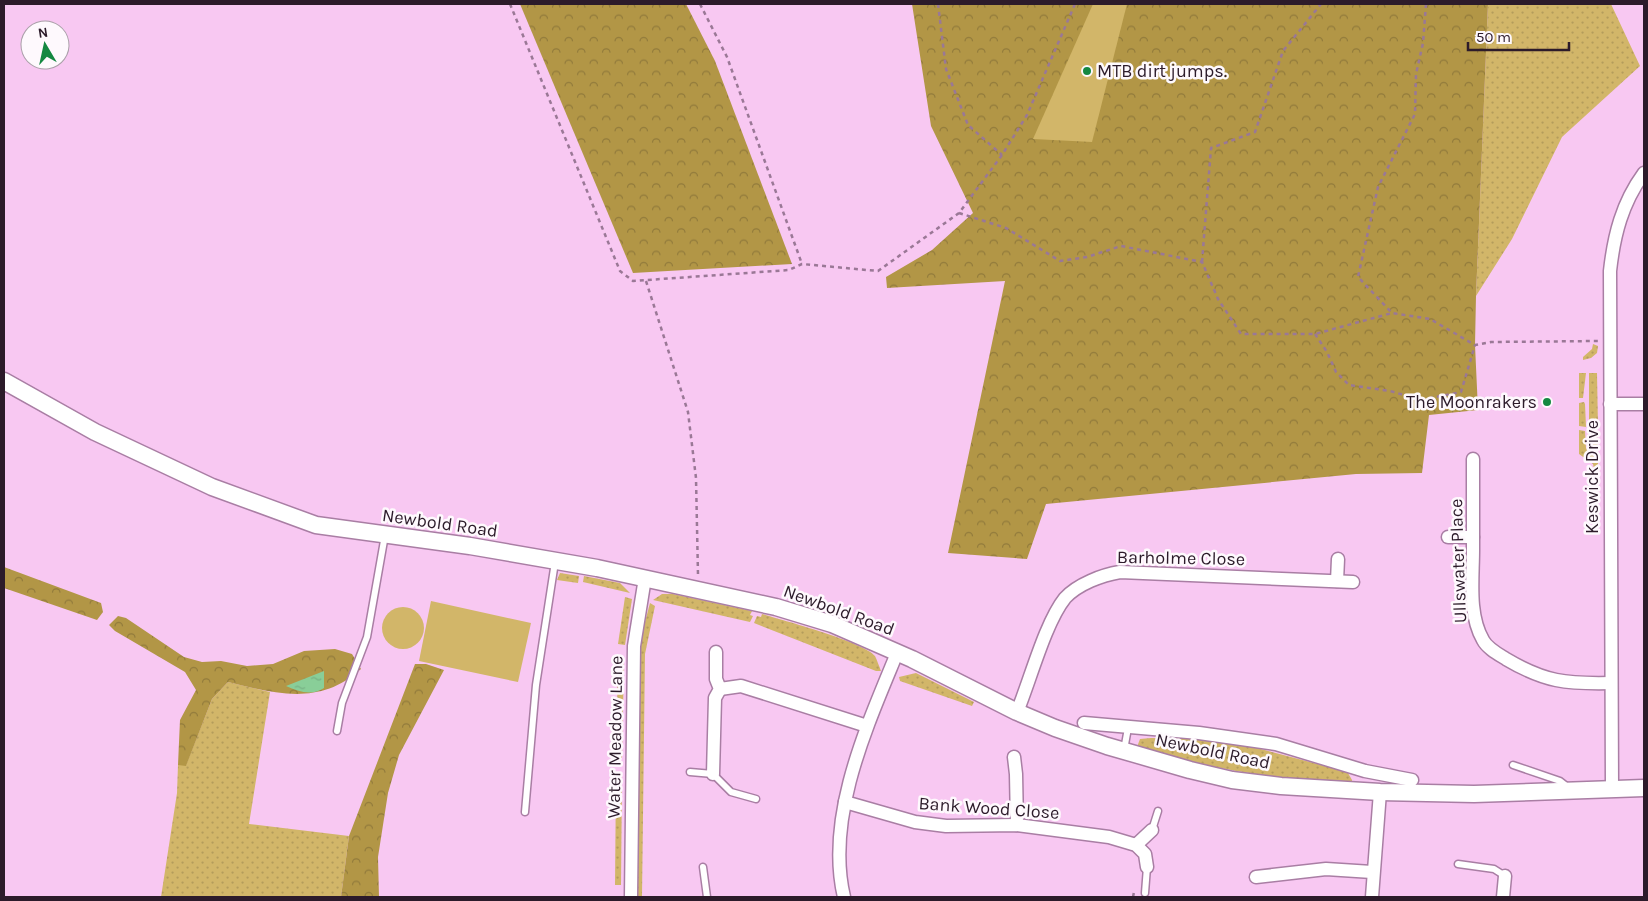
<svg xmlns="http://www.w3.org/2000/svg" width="1648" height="901" viewBox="0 0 1648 901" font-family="Karla,sans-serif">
<defs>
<pattern id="grass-dots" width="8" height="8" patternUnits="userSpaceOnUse" patternTransform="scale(1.25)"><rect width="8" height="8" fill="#d2b669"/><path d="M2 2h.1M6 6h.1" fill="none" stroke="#b49c5b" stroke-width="1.8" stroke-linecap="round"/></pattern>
<pattern id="forest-crowns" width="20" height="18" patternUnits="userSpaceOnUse" patternTransform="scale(1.25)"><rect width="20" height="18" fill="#b29646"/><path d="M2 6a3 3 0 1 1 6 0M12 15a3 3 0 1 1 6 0" fill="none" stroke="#917a3b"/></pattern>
<pattern id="water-ripples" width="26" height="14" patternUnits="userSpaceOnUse" patternTransform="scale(1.25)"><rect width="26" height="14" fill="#89ce98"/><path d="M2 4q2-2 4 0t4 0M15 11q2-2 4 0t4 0" fill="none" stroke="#76b083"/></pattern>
</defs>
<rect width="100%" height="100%" fill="#f8c8f2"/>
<!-- grass -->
<g fill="url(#grass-dots)">
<polygon points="1488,4 1611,4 1640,66 1562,137 1512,239 1476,296"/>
<polygon points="1593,344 1598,346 1597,353 1591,358 1583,360 1583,357 1592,349"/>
<polygon points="1579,373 1586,373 1583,398 1579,398"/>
<polygon points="1589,373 1597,373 1598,428 1589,426"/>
<polygon points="1584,402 1585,404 1586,427 1579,426 1579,403"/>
<polygon points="1579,430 1585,431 1586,448 1598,461 1598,467 1594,469 1593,464 1579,454"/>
<polygon points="1590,430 1597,430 1598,454 1591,449"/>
<polygon points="560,573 579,576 578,583 557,580"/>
<polygon points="584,576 620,583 630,593 583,582"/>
<polygon points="662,594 673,594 752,611 750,615 753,616 750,622 653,600"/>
<polygon points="625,597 632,599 625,645 618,644"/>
<polygon points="650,603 655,606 645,654 642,897 635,897 640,641"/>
<path d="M762,614c20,6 102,28 113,42 2,4 4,10 6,15h-5l-122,-48 3,-7 4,1z"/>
<polygon points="618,660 624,660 622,758 616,758"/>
<polygon points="916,673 974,702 972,706 900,681 899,677"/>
<polygon points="228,682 270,692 249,824 349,836 341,897 161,897 177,793 178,765 186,765 212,699"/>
<path d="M1151,738l55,1 36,5 102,27 4,2 4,7v2c-74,-1 -145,-14 -215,-35l3,-8z"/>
<polygon points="616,774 622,774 621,885 615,885"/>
</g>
<!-- forest -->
<g fill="url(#forest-crowns)">
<polygon points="520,4 686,4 715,61 792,264 633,273"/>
<polygon points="912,4 1488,4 1476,296 1475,345 1478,410 1429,415 1422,473 1356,474 1046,504 1027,559 948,553 1005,281 887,288 886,277 932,250 973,213 931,126"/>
<polygon points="4,567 101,603 103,612 97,620 4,588"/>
<path d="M118,616l8,2 58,39 18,5 19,-1 26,5 26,-2 31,-13 31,-2 17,5 9,15c-41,37 -84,25 -133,13l-16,17 -26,67 -8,-1 2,-45 16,-30 -11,-18 -70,-41 -6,-6z"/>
<polygon points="415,664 426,664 444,670 399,755 388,793 378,857 379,897 341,897 349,836"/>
</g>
<!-- park -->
<g fill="#d2b669">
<polygon points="1093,4 1127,4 1092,142 1033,139"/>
<polygon points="431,601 531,623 518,682 419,661"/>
<circle cx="403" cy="628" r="21"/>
</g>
<!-- water -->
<path fill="url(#water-ripples)" d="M324,671v17c-12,8 -25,4 -38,-2z"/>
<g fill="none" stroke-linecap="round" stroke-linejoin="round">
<!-- service casing -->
<g stroke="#a97ea4" stroke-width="9">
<g id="service">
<polyline points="337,731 342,703 367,637 385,535"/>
<polyline points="1124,750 1128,728"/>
<polyline points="1513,765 1560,781 1569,788"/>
<polyline points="690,772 713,774 731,792 756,799"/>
<polyline points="525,812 536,685 555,562"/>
<polyline points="1152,830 1158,811"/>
<polyline points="1458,864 1494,869 1505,876"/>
<polyline points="703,867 707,897"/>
<polyline points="1145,893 1147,867"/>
</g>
</g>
<!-- minor casing -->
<g stroke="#a97ea4" stroke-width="15">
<g id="minor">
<polyline points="1610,404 1644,404"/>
<path d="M1473,459c0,30 0,61 0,91 0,29 -5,64 10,90 4,8 15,14 23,19 39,23 60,25 105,24"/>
<polyline points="1448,537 1473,537"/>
<polyline points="1337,581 1338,559"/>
<polyline points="720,689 741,686 867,726"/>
<path d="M1017,712c13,-31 28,-89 48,-114 13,-14 37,-23 55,-26l233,10"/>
<polyline points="1084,723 1199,733 1276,744 1365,771 1412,780"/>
<polyline points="1014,757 1016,774 1017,825"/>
<polyline points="713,774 715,698 720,689 716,679 716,652"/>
<path d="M1612,788l-2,-517c4,-36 12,-68 34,-98"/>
<polyline points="845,802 915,822 946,826 1017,825 1109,837 1136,845 1145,854 1147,867"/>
<polyline points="1136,845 1152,830"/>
<polyline points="1256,877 1326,869 1372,872"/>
<polyline points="631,897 634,646 645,578"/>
<path d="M844,897c-19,-80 23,-171 53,-244"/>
<polyline points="1372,897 1380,792"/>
<polyline points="1503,897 1505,876"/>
</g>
</g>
<!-- secondary casing -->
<g stroke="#a97ea4" stroke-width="19">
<polyline id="secondary" points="4,381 95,432 212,487 316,525 470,546 597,568 776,607 832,624 912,659 1017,712 1055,728 1107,746 1190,770 1232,780 1281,786 1380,792 1474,794 1644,788"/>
</g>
<!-- path -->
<g stroke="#9a7896" stroke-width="2.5" stroke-dasharray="4 4" stroke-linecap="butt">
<polyline points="510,4 620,271 633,281 789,270 802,264 878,271 959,213 1002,155 1027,115 1075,4"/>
<polyline points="700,4 727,57 802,264"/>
<polyline points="938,4 946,69 968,125 1002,155"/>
<polyline points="1426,4 1423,43 1416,74 1415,114 1378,187 1358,277 1392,313 1430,319 1475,345 1491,342 1598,341"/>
<polyline points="959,213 1006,228 1060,261 1087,257 1121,246 1202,262 1218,299 1241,334 1315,334 1392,313"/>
<polyline points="1202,262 1211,148 1255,132 1283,51 1321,4"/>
<polyline points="646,281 688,412 696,478 698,575"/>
<polyline points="1315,334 1327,352 1336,372 1349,385 1390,391 1421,400 1461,392 1475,345"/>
<polyline points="1133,897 1134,892"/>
</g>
<!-- service -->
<use href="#service" stroke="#fff" stroke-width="6"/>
<!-- minor -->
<use href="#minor" stroke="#fff" stroke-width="12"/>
<!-- secondary -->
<use href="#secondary" stroke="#fff" stroke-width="16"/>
</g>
<!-- markers -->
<g fill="#148841" stroke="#fef9fd" stroke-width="2">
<circle cx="1087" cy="71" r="5"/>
<circle cx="1547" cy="402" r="5"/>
</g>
<g text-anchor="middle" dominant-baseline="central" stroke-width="5" stroke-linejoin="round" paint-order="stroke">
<!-- poi labels -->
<g font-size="18" fill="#2c1b2a" stroke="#fef9fd" text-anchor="start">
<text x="1097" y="71">MTB dirt jumps.</text>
<text x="1537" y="402" text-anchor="end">The Moonrakers</text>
</g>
<!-- street labels -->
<g font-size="18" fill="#2c1b2a" stroke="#fef9fd">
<text transform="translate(1592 477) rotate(-90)">Keswick Drive</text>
<text transform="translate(440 523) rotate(8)">Newbold Road</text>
<text transform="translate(1181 558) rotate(1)">Barholme Close</text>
<text transform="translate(1458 561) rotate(-92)">Ullswater Place</text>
<text transform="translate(839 610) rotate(20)">Newbold Road</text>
<text transform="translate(615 737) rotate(-89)">Water Meadow Lane</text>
<text transform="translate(1213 751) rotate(12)">Newbold Road</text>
<text transform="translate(989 808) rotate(4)">Bank Wood Close</text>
</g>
</g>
<!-- border -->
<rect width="1648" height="901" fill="none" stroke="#2c1b2a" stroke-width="10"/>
<!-- north arrow -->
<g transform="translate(45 45) rotate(351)"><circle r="24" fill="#fef9fd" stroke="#aaa0a9"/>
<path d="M0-4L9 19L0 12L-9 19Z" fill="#148841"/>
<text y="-8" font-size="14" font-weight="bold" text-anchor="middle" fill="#2c1b2a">N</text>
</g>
<!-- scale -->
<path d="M1468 42v8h101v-8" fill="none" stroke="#2c1b2a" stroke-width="2.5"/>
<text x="1476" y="42" font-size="15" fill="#2c1b2a" stroke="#fef9fd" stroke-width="4" paint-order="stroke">50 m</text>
</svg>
